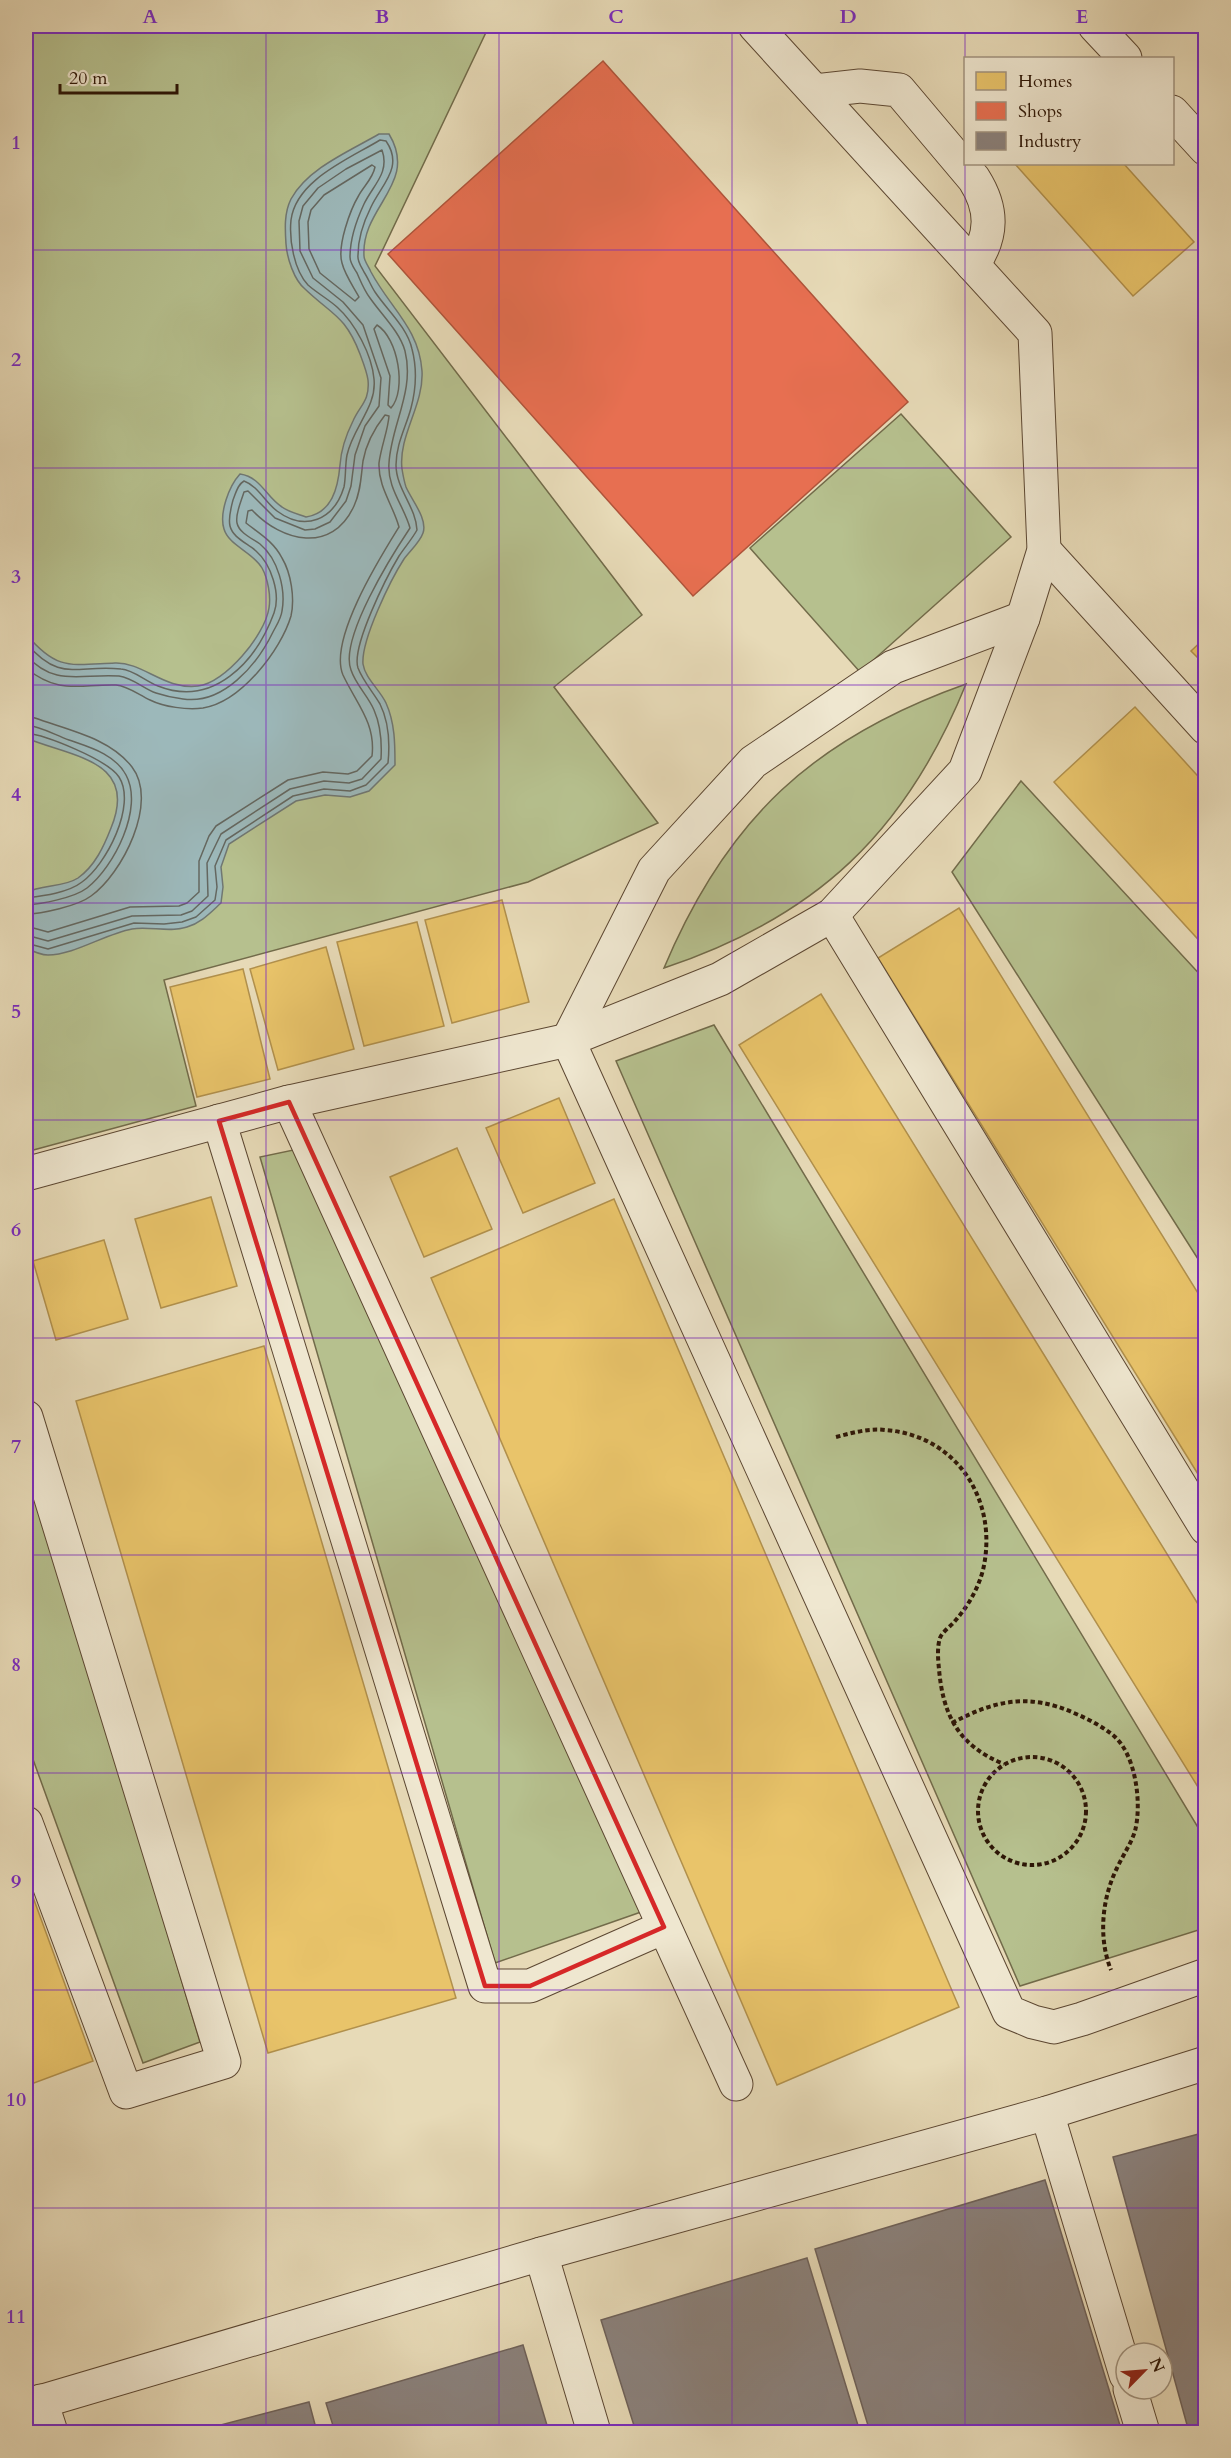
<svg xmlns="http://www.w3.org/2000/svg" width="1231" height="2458" viewBox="0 0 1231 2458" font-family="Cardo,serif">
<rect width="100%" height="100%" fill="#e7dab7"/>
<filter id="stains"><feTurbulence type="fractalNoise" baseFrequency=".00333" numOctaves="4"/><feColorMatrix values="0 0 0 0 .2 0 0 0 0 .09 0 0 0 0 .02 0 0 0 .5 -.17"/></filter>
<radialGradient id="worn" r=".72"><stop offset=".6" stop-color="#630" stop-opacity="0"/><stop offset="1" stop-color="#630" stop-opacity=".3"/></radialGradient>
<!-- green -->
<g fill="#b6c08e" stroke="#726b4a" stroke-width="1.5">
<polygon points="26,26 489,26 375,266 642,615 554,687 658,823 528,882 164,980 196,1106 26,1152"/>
<polygon points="901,414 1011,537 860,672 750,548"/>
<path d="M966,684c-60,148 -149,233 -302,284 63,-150 150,-230 302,-284z"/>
<polygon points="1021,781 1205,980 1205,1270 952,872"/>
<polygon points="714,1025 1205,1839 1205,1928 1020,1986 616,1061"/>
<polygon points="298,1149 641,1912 495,1963 260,1157"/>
<polygon points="26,1460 200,2042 143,2063 26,1740"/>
</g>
<!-- water -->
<path fill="#9cb8ba" stroke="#707772" stroke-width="1.5" d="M379,134h10c30,50 -28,72 -25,122 0,5 5,11 7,16 19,36 48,56 51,99 2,34 -24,65 -20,98 1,6 2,12 4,18 5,12 22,32 17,46 -3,9 -13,18 -19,26 -13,20 -43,81 -41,105 2,14 17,26 23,39 9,20 9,41 9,62l-26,26 -19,6 -25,-2 -29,6 -67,43 -8,23 2,20 -2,16c-11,10 -20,20 -34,24 -18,6 -37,-1 -55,2 -27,5 -58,26 -84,26 -7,0 -16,-4 -22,-7v-55c15,-9 37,-5 52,-15 17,-12 26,-32 33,-50 28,-68 -39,-71 -85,-90v-104c31,37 44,31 89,29 28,-1 49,27 83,23 27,-3 67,-51 71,-78 2,-12 -1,-29 -7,-40 -9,-16 -33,-22 -38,-39 -5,-16 5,-43 16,-55 21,3 26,23 42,33 7,5 16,7 24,10 26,-4 32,-29 34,-52 1,-15 6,-30 13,-44 7,-16 17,-20 15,-41 -1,-8 -5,-18 -8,-26 -15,-39 -28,-39 -55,-65 -11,-9 -18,-31 -19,-45 -1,-15 -2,-31 5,-45 17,-31 59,-48 88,-65z"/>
<!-- homes -->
<g fill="#e9c46a" stroke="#b1904c" stroke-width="1.5">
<polygon points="1015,164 1124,164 1194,242 1133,296"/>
<polygon points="1206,637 1206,666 1191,651"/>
<polygon points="1135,707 1206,785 1206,948 1054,782"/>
<polygon points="502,900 529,1002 452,1023 425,920"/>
<polygon points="959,908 1206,1306 1206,1487 878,958"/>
<polygon points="417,922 444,1026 364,1046 337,942"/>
<polygon points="326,947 354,1049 278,1070 250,969"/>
<polygon points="243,969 270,1079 197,1097 170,987"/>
<polygon points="821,994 1206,1617 1206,1800 739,1045"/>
<polygon points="559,1098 595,1183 523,1213 486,1128"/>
<polygon points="457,1148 492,1229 424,1257 390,1177"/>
<polygon points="211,1197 237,1286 161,1308 135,1219"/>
<polygon points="614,1199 959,2007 777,2085 431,1278"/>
<polygon points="104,1240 128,1319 56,1340 33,1261"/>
<polygon points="264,1346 456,1998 268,2053 76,1401"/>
<polygon points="26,1878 93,2061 26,2086"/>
</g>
<!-- shops -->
<polygon fill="#e76f51" stroke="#af543a" stroke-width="1.5" points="603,61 908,402 693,596 388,254"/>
<!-- industry -->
<g fill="#8a817c" stroke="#6e6159" stroke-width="1.5">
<polygon points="1206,2132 1206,2432 1189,2432 1113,2157"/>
<polygon points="1045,2180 1122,2432 870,2432 815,2249"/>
<polygon points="807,2258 860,2432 636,2432 601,2320"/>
<polygon points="523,2345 549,2432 335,2432 326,2403"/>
<polygon points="309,2402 317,2432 194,2432"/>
</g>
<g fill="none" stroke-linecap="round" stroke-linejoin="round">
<!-- shore -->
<g stroke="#646760" stroke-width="1.5">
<path d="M372,165l3,2c-2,11 -11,19 -16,28 -9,15 -22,51 -17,68 3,12 11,23 17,34l-4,4 -35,-28 -11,-24 -1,-27 3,-12 13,-15z"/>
<path d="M377,325c21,13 30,65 14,83l-3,-3 2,-29 -16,-47z"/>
<path d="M26,643c35,41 51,21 95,26 13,1 24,12 37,17 55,22 98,-24 116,-73 7,-19 -3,-49 -18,-62 -9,-8 -23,-13 -26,-25 -2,-8 1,-18 3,-26 3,-7 4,-15 11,-19 14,5 21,21 33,30 28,21 57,9 67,-24 2,-10 1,-22 3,-32 6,-28 30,-48 27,-76 -2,-24 -19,-56 -37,-72 -9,-8 -20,-14 -29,-22 -14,-15 -19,-45 -17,-65 5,-40 58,-61 89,-80l6,1c18,26 -4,43 -15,66 -7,14 -13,31 -13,48 -1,6 3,11 6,17 4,6 7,14 11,20 12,18 32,35 37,57 5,19 4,40 -1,59 -5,19 -15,36 -15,57 0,24 20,42 21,65 -5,9 -12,17 -18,26 -12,20 -48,91 -41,112 5,13 15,24 22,36 9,18 10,39 8,59l-22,22 -16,6 -26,-2 -31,7 -67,44 -11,26 2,21 -2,13 -19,17 -14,5 -18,2 -30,-1 -86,26 -22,-6"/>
<path d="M26,655c29,33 56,18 93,21 14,2 25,13 37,17 9,3 19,5 27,6 40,6 74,-34 90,-67 3,-6 8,-13 9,-21 4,-22 -4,-52 -22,-67 -7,-5 -21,-11 -23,-21 -2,-9 4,-21 7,-31l4,-1 27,27 30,12 10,-1 15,-7 16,-21 5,-15 4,-31 10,-29 14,-20 2,-28 -18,-53 -20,-23 -30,-24 -13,-27 -1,-30 4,-15 15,-18 28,-19 36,-19c8,23 -9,35 -18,54 -7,15 -14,35 -14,53 0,6 4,11 7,16 4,9 7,17 13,25 11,16 30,34 35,53 10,40 -14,74 -16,112 -2,25 15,43 21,65 -18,27 -71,111 -59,142 5,15 17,26 23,40 7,16 8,32 7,49l-19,20 -13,4 -25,-2 -34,8 -69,45 -14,29 1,33 -16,15 -11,4 -49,1 -84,25 -22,-6"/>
<path d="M26,668c33,27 53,16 90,17 12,1 23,10 34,15 14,7 37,10 53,8 38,-6 78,-58 88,-92 4,-18 0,-43 -9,-58 -8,-16 -22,-24 -36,-35l2,-12 4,-1c30,32 80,44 102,-4 7,-15 7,-30 9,-45 3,-17 11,-32 22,-46l4,1c-1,14 -8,31 -10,47 -1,24 14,42 20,64 -18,29 -71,113 -56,148 13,28 33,48 29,81l-15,15 -9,3 -25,-2 -35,8 -72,46 -7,10 -10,25v31l-12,11 -8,3 -49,1 -82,25 -22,-6"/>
<path d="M26,716l9,2c33,12 75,20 97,49 27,35 -10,107 -41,129 -13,10 -50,18 -65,18"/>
<path d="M26,725c14,1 29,10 43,15 20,7 46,14 57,35 18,33 -12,92 -39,113 -13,10 -46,16 -61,17"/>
<path d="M26,733c20,2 82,27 93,44 18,28 -13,88 -37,105 -14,11 -40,14 -56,16"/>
</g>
<!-- minor casing -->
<g stroke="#5c4732" stroke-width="35">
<g id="minor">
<polyline points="1095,26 1125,58"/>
<path d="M815,91l45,-5 39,4 75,89c19,30 19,56 -1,86"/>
<polyline points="1172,112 1206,149"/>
<polyline points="1044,550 1206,728"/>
<polyline points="1023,618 893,667 753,762 654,870 568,1040 1009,2012 1033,2022 1054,2027 1082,2019 1206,1975"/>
<polyline points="832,915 1206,1528"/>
<polyline points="289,1102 736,2084"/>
<polyline points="219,1121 485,1986 530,1986 664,1927"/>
<polyline points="26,1174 289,1102 568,1040 720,979 832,915 965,771 1023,618 1044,550 1035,333 755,26"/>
<polyline points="26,1417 224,2062 126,2092 26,1823"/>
<polyline points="1047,2113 1126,2375"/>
<polyline points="541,2254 594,2432"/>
<polyline points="1130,2389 1143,2432"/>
<polyline points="41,2401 51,2432"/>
<polyline points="26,2406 541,2254 1047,2113 1206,2063"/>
</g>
</g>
<!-- path -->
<g stroke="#2d1606" stroke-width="4" stroke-dasharray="4.5 3" stroke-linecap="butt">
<path d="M836,1437c16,-4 32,-9 49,-7 72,5 114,71 98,140 -5,19 -15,36 -28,51 -4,5 -13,11 -15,17 -3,9 -2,22 -1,31 4,47 20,77 65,95"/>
<path d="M952,1723c43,-23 77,-30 122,-10 14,6 28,13 40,23 22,19 28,68 21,95 -4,13 -12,24 -18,37 -15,30 -19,70 -6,102"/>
<circle cx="1032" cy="1811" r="54"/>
</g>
<!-- minor -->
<use href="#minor" stroke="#efe7d0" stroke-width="33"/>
</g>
<!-- marked area -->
<path fill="none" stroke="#d62828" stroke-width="4.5" stroke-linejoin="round" d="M289,1102l375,825 -134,59h-45l-266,-865z"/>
<!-- grid -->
<path fill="none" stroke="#7b2cbf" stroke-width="1.5" stroke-opacity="0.55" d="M266,26v2406M499,26v2406M732,26v2406M965,26v2406M26,250h1180M26,468h1180M26,685h1180M26,903h1180M26,1120h1180M26,1338h1180M26,1555h1180M26,1773h1180M26,1990h1180M26,2208h1180"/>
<!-- margin -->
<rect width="1231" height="2458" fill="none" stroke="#e7dab7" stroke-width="66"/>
<!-- legend -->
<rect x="964" y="57" width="210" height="108" fill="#efe7d0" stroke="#a1937f" stroke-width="1.5"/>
<rect x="976" y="72" width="30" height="18" fill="#e9c46a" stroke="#a1937f" stroke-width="1.5"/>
<text x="1018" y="87" font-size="18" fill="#2d1606">Homes</text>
<rect x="976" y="102" width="30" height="18" fill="#e76f51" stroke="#a1937f" stroke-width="1.5"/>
<text x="1018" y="117" font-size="18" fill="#2d1606">Shops</text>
<rect x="976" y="132" width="30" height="18" fill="#8a817c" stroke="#a1937f" stroke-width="1.5"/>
<text x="1018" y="147" font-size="18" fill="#2d1606">Industry</text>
<!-- north arrow -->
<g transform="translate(1144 2371) rotate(65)"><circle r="28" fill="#efe7d0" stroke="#a1937f" stroke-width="1.5"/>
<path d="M0-4.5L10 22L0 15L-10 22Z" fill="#8f2418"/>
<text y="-9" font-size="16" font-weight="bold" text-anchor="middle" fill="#2d1606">N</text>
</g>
<!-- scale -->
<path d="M60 84v9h117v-9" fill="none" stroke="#2d1606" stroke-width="3"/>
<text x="69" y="84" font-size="18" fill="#2d1606" stroke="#efe7d0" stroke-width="4.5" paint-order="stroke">20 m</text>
<rect x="33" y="33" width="1165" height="2392" fill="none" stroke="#7b2cbf" stroke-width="2"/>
<g font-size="20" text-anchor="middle" font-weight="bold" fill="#7b2cbf">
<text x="150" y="23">A</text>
<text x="382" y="23">B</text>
<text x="616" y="23">C</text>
<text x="848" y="23">D</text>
<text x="1082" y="23">E</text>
<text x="16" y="149">1</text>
<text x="16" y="366">2</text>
<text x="16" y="583">3</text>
<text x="16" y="801">4</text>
<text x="16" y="1018">5</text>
<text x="16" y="1236">6</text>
<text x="16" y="1453">7</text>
<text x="16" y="1671">8</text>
<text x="16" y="1888">9</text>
<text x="16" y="2106">10</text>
<text x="16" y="2323">11</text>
</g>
<rect width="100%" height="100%" filter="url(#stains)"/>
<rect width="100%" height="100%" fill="url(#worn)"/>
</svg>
